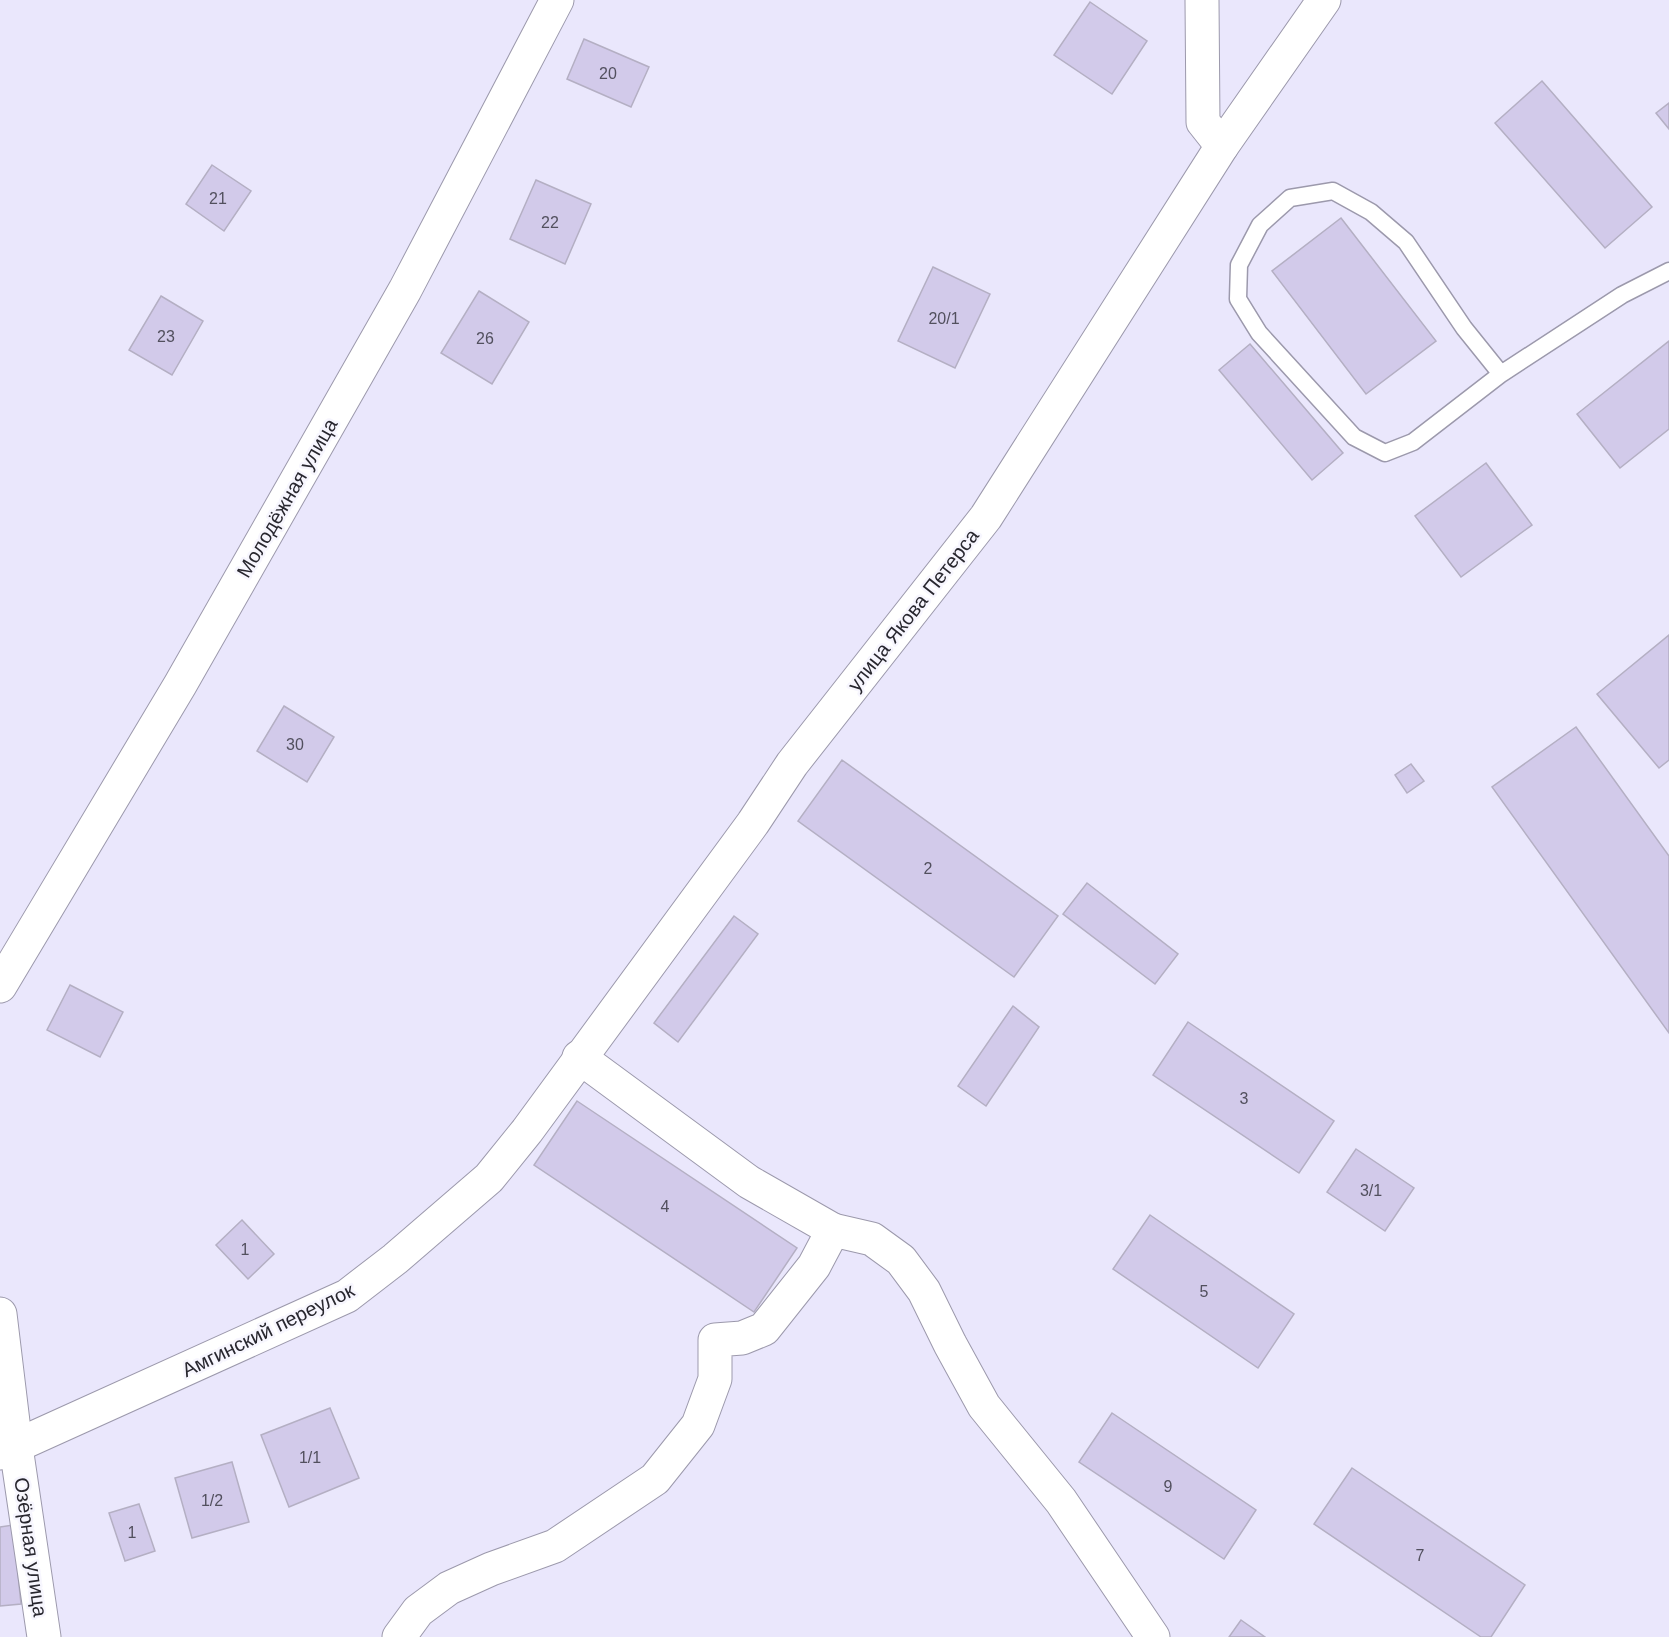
<svg xmlns="http://www.w3.org/2000/svg" width="1669" height="1637" viewBox="0 0 1669 1637" font-family="Arial,sans-serif">
<rect width="100%" height="100%" fill="#eae7fc"/>
<!-- building -->
<g fill="#d2caea" stroke="#b4afc3" stroke-width="1.5">
<polygon points="1090,2 1147,41 1112,94 1054,55"/>
<polygon points="584,39 649,67 631,107 567,79"/>
<polygon points="1542,81 1652,207 1605,248 1495,123"/>
<polygon points="1669,103 1669,129 1656,113"/>
<polygon points="212,165 251,191 224,231 186,204"/>
<polygon points="536,180 591,204 565,264 510,239"/>
<polygon points="1341,218 1436,341 1366,394 1272,271"/>
<polygon points="933,267 990,294 955,368 898,341"/>
<polygon points="479,291 529,322 492,384 441,353"/>
<polygon points="161,296 203,321 172,375 129,350"/>
<polygon points="1669,341 1669,429 1620,468 1577,414"/>
<polygon points="1250,344 1343,453 1312,480 1219,370"/>
<polygon points="1486,463 1532,525 1461,577 1415,516"/>
<polygon points="1669,635 1669,760 1659,768 1597,694"/>
<polygon points="284,706 334,737 307,782 257,751"/>
<polygon points="1576,727 1669,856 1669,1033 1492,787"/>
<polygon points="842,760 1058,916 1014,977 798,821"/>
<polygon points="1411,764 1424,781 1407,793 1395,775"/>
<polygon points="1087,883 1178,954 1155,984 1063,914"/>
<polygon points="734,916 758,934 678,1042 654,1023"/>
<polygon points="70,985 123,1012 100,1057 47,1030"/>
<polygon points="1013,1006 1039,1027 986,1106 958,1086"/>
<polygon points="1188,1022 1334,1121 1299,1173 1153,1075"/>
<polygon points="577,1101 797,1248 754,1312 534,1165"/>
<polygon points="1356,1149 1414,1188 1385,1231 1327,1192"/>
<polygon points="1150,1215 1294,1314 1258,1368 1113,1269"/>
<polygon points="242,1220 274,1254 248,1279 216,1245"/>
<polygon points="330,1408 359,1478 289,1507 261,1435"/>
<polygon points="1112,1413 1256,1510 1224,1559 1079,1462"/>
<polygon points="232,1462 249,1522 192,1538 175,1478"/>
<polygon points="1352,1468 1525,1585 1491,1637 1481,1637 1314,1524"/>
<polygon points="139,1504 155,1551 125,1561 109,1513"/>
<polygon points="13,1525 21,1604 0,1606 0,1527"/>
<polygon points="1241,1620 1265,1637 1229,1637"/>
</g>
<g fill="none" stroke-linecap="round" stroke-linejoin="round">
<!-- service casing -->
<g stroke="#9c99ac" stroke-width="19">
<polyline id="service" points="1501,374 1464,328 1406,242 1371,212 1333,191 1290,198 1260,225 1239,265 1238,299 1259,333 1354,437 1385,453 1413,442 1501,374 1622,295 1669,271"/>
</g>
<!-- minor casing -->
<g stroke="#9c99ac" stroke-width="35">
<g id="minor">
<polyline points="1222,146 1324,0"/>
<polyline points="0,986 180,685 405,290 557,0"/>
<polyline points="833,1230 872,1239 901,1260 924,1291 950,1344 984,1406 1061,1501 1153,1637"/>
<polyline points="0,1314 16,1447 44,1637"/>
<polyline points="0,1453 347,1296 395,1259 489,1178 527,1131 753,823 792,764 986,517 1222,146 1203,122 1202,0"/>
<polyline points="399,1637 418,1611 449,1588 491,1569 555,1546 655,1479 698,1425 715,1379 715,1340 742,1338 764,1329 814,1266 833,1230 749,1182 579,1057"/>
</g>
</g>
<!-- service -->
<use href="#service" stroke="#fff" stroke-width="16"/>
<!-- minor -->
<use href="#minor" stroke="#fff" stroke-width="33"/>
</g>
<g text-anchor="middle" dominant-baseline="central" stroke-width="5" stroke-linejoin="round" paint-order="stroke">
<!-- number labels -->
<g font-size="16" fill="#52505e">
<text x="608" y="73">20</text>
<text x="218" y="198">21</text>
<text x="550" y="222">22</text>
<text x="944" y="318">20/1</text>
<text x="166" y="336">23</text>
<text x="485" y="338">26</text>
<text x="295" y="744">30</text>
<text x="928" y="868">2</text>
<text x="1244" y="1098">3</text>
<text x="1371" y="1190">3/1</text>
<text x="665" y="1206">4</text>
<text x="245" y="1249">1</text>
<text x="1204" y="1291">5</text>
<text x="310" y="1457">1/1</text>
<text x="1168" y="1486">9</text>
<text x="212" y="1500">1/2</text>
<text x="132" y="1532">1</text>
<text x="1420" y="1555">7</text>
</g>
<!-- street labels -->
<g font-size="20" fill="#28272f" stroke="#f7f6fe">
<text transform="translate(287 498) rotate(-60)">Молодёжная улица</text>
<text transform="translate(913 610) rotate(-52)">улица Якова Петерса</text>
<text transform="translate(268 1330) rotate(-26)">Амгинский переулок</text>
<text transform="translate(31 1547) rotate(82)">Озёрная улица</text>
</g>
</g>
</svg>
